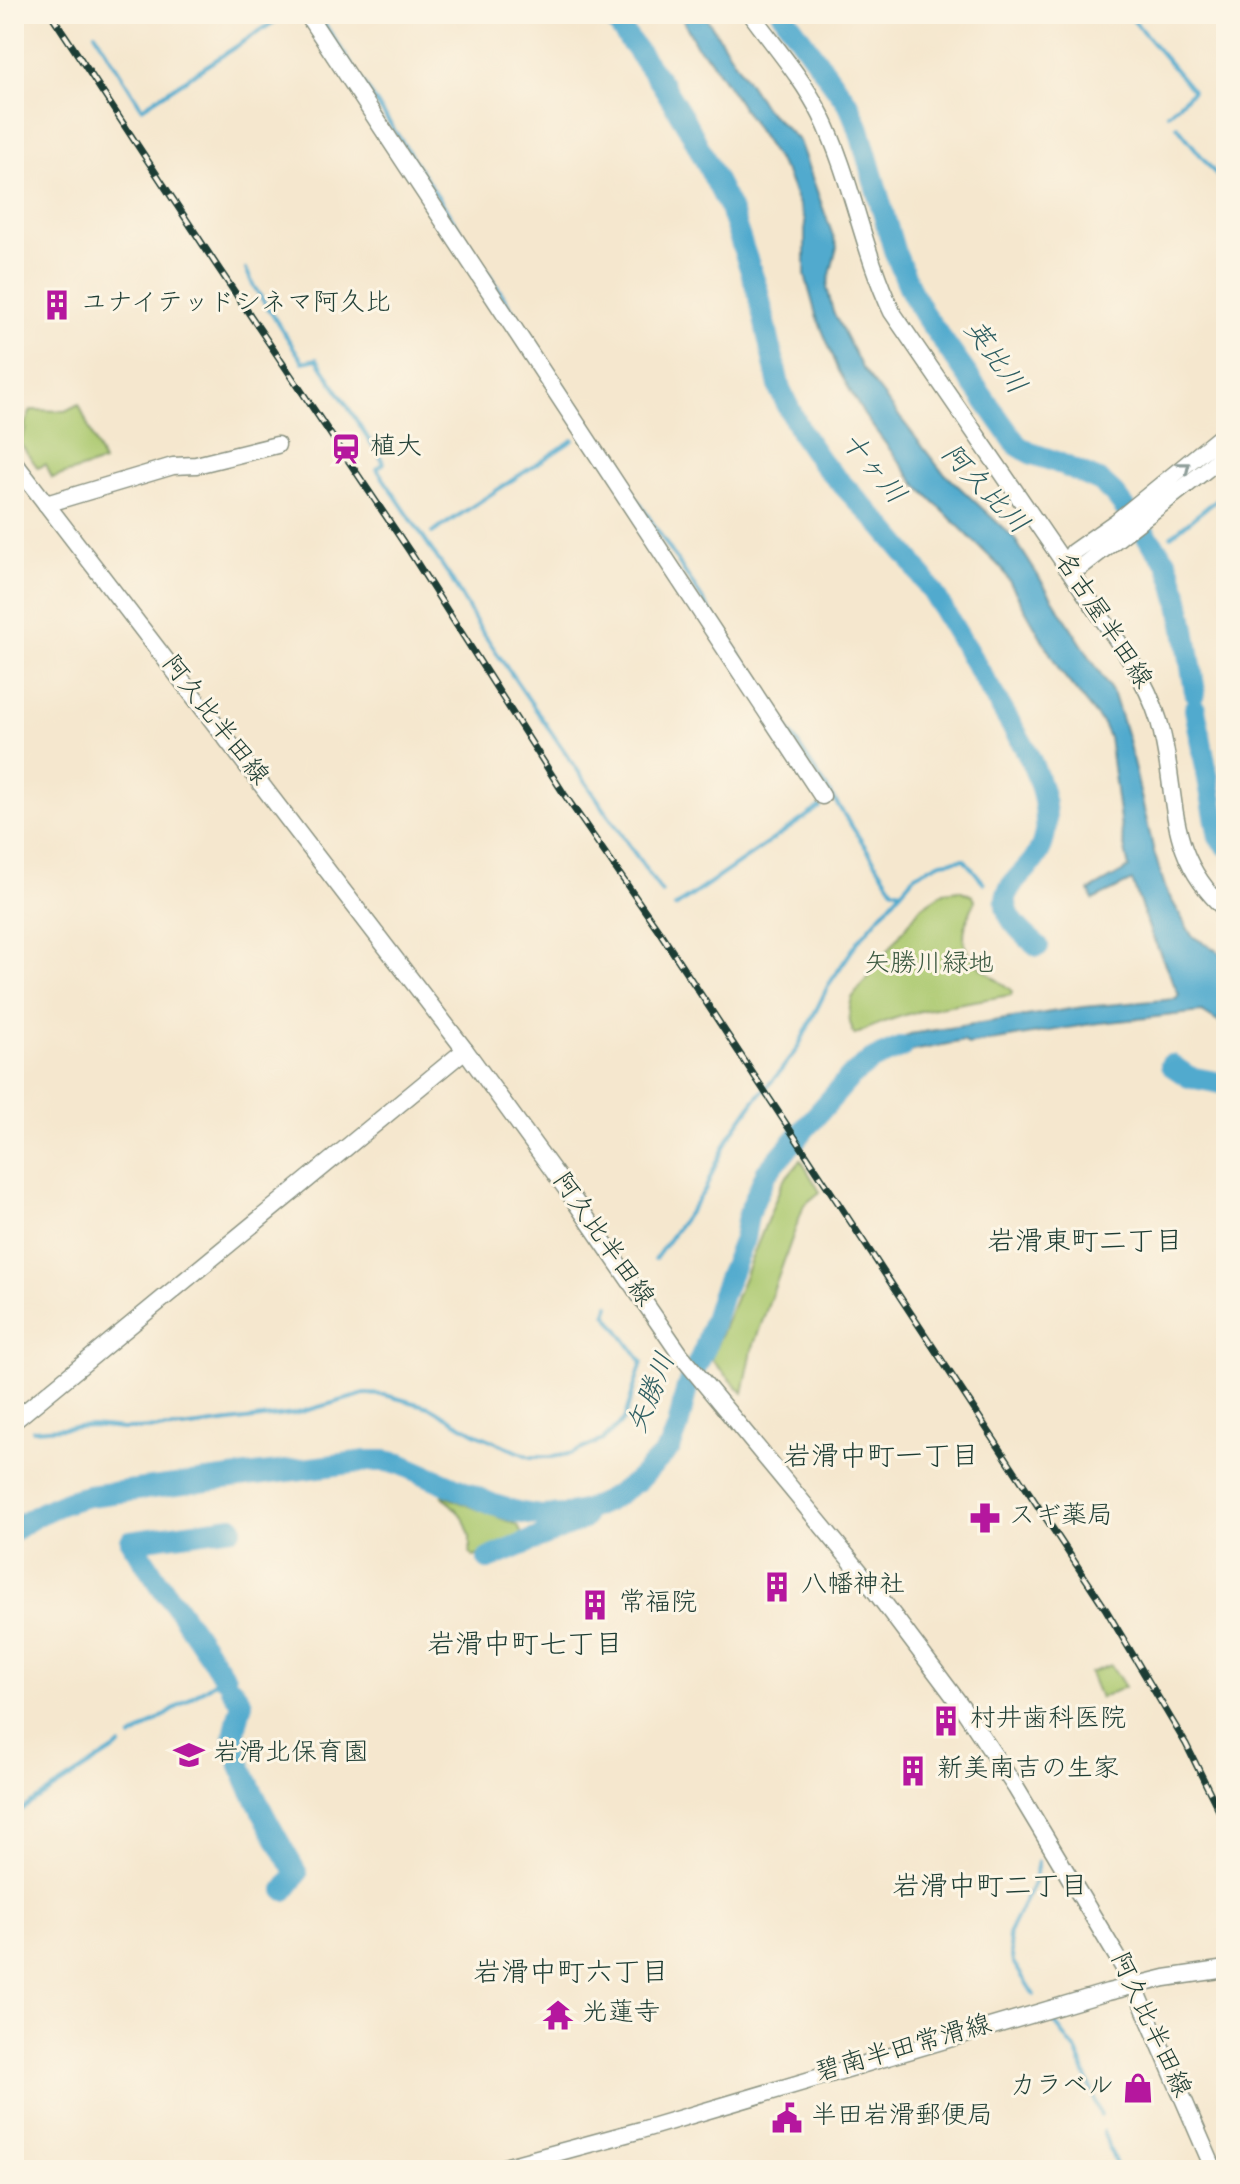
<svg xmlns="http://www.w3.org/2000/svg" width="1240" height="2184" viewBox="0 0 1240 2184" font-family="'Gochi Hand','Klee One',sans-serif">
<rect width="100%" height="100%" fill="#fcf5e5"/>
<filter id="ink" filterUnits="userSpaceOnUse"><feTurbulence type="fractalNoise" baseFrequency=".0125" numOctaves="2"/><feDisplacementMap in="SourceGraphic" scale="16" xChannelSelector="R" yChannelSelector="G"/><feConvolveMatrix kernelMatrix="1 2 1 2 8 2 1 2 1" color-interpolation-filters="sRGB"/></filter>
<filter id="wash" filterUnits="userSpaceOnUse"><feTurbulence type="fractalNoise" baseFrequency=".006" numOctaves="4" result="noise"/><feDisplacementMap in="SourceGraphic" scale="32" xChannelSelector="R" yChannelSelector="G"/><feGaussianBlur stdDeviation="1.8" result="paint"/><feColorMatrix in="noise" values="0 0 0 0 0 0 0 0 0 0 0 0 0 0 0 0 0 1.4 0 .05"/><feComposite in="paint" operator="in"/></filter>
<g filter="url(#wash)">
<rect width="100%" height="100%" fill="#f5e7ce"/>
<!-- green -->
<g fill="#acc96f" stroke="#668352" stroke-width="2">
<polygon points="79,404 103,462 52,478 46,464 38,468 20,443 26,428 24,427 31,410 65,411"/>
<path d="M959,890l14,6 2,4c-4,13 -12,25 -11,39 1,22 32,39 48,52l-1,4c-53,9 -108,14 -156,40 -7,-12 -7,-23 -3,-37l68,-90 24,-16z"/>
<polygon points="801,1160 820,1192 804,1205 752,1350 743,1393 711,1359 783,1181"/>
<polygon points="442,1495 518,1525 523,1538 474,1557 470,1553 470,1536 463,1517"/>
<polygon points="1111,1665 1125,1687 1100,1698 1090,1673"/>
</g>
<!-- water -->
<polygon fill="#51aace" stroke="#387481" stroke-width="2" points="680,14 704,14 765,108 799,141 837,247 827,287 833,312 862,368 940,469 1014,538 1114,695 1128,740 1154,852 1166,890 1192,936 1226,956 1226,1027 1202,1012 1091,1024 968,1045 964,1041 871,1059 910,1034 1083,1007 1176,999 1179,995 1150,931 1132,881 1093,900 1089,891 1129,868 1122,836 1109,737 1103,724 1060,671 1003,570 916,484 864,415 839,371 816,315 805,275 805,220 786,173 709,58 697,47"/>
<g fill="none" stroke-linecap="round" stroke-linejoin="round">
<!-- stream -->
<g stroke="#51aace" stroke-width="4">
<polyline points="318,14 893,889 901,891"/>
<polyline points="1128,14 1193,91 1168,114"/>
<polyline points="95,33 142,108 286,14"/>
<polyline points="1177,126 1226,187"/>
<polyline points="246,269 253,285 303,362 317,359 384,463 377,469 450,577 479,627 662,893"/>
<polyline points="432,533 573,440"/>
<polyline points="1171,536 1226,492"/>
<polyline points="675,907 820,807"/>
<polyline points="655,1259 705,1190 715,1166 729,1137 755,1100 779,1073 797,1049 829,984 859,940 915,875 941,862 964,859 984,883"/>
<polyline points="33,1430 92,1426 123,1429 182,1428 294,1414 365,1394 385,1395 429,1407 475,1433 530,1457 552,1457 573,1453 603,1440 624,1420 642,1362 606,1313 609,1305"/>
<polyline points="14,1437 18,1434"/>
<polyline points="167,1593 134,1541 230,1528 228,1525"/>
<polyline points="131,1738 222,1677 172,1601"/>
<polyline points="14,1814 120,1746"/>
<polyline points="1034,1995 1013,1962 1008,1935 1034,1882 1038,1862"/>
<polyline points="1050,2017 1077,2052 1101,2116"/>
<polyline points="1103,2131 1118,2170"/>
</g>
<!-- river -->
<g stroke="#51aace" stroke-width="22">
<path d="M610,14l52,70 27,44 41,81 28,83 22,98 22,44 19,28 62,65 27,32 22,32 93,157c14,29 28,64 17,97 -5,14 -16,24 -26,35 -25,26 2,50 22,66"/>
<path d="M783,14l66,91 10,24 35,121 17,41 12,22 94,132 13,8 24,8 47,21 14,13 52,67c16,38 21,88 28,130"/>
<polyline points="1195,709 1219,837 1226,845"/>
<polyline points="1171,1065 1189,1077 1226,1084"/>
<path d="M14,1530c24,-17 46,-28 74,-34l279,-35h18l16,3 93,41 23,7 24,4 24,-1 22,-5 22,-10 28,-19 33,-33 8,-21 9,-40 18,-39 17,-54 22,-55 4,-24 18,-42 85,-97 21,-16 30,-13"/>
<polyline points="488,1559 583,1519"/>
<polyline points="166,1593 131,1541 232,1527"/>
<polyline points="171,1599 225,1678"/>
<path d="M231,1688l11,15c-3,11 -7,25 -8,36 0,27 48,109 63,135l-12,16"/>
</g>
</g>
</g>
<g filter="url(#ink)">
<g fill="none" stroke-linecap="round" stroke-linejoin="round">
<!-- secondary casing -->
<g stroke="#8a9281" stroke-width="19">
<g id="secondary">
<polyline points="307,14 822,796"/>
<polyline points="1226,432 1117,521 1073,552 1066,567 1082,566 1206,470 1226,452"/>
<polyline points="14,462 465,1050 570,1194 680,1354 866,1579 962,1707 1016,1788 1134,1985 1214,2170"/>
<polyline points="46,504 173,466 196,465 277,445"/>
<polyline points="14,1421 465,1050"/>
<polyline points="493,2170 641,2130 1108,1992 1165,1978 1226,1969"/>
</g>
</g>
<!-- primary casing -->
<g stroke="#8a9281" stroke-width="19">
<path id="primary" d="M751,14c24,33 52,65 70,101 31,63 41,134 71,197l238,347c12,20 22,39 29,62 21,73 3,131 67,189"/>
</g>
<!-- secondary -->
<use href="#secondary" stroke="#fff" stroke-width="16"/>
<!-- primary -->
<use href="#primary" stroke="#fff" stroke-width="16"/>
<!-- rail casing -->
<g stroke="#1f3d34" stroke-width="7">
<polyline id="rail" points="51,14 217,266 410,552 564,794 659,931 1105,1608 1186,1744 1226,1825"/>
</g>
<!-- rail -->
<use href="#rail" stroke="#fcf5e5" stroke-width="4" stroke-dasharray="12" stroke-linecap="butt"/>
</g>
<!-- one-way arrows -->
<defs><path id="oneway-chevron" d="M-2-3.5L2.5 0L-2 3.5" fill="none" stroke-width="1.6" stroke-linecap="round" stroke-linejoin="round" transform="scale(2)"/></defs>
<use stroke="#8f9e9a" href="#oneway-chevron" transform="translate(1185 467) rotate(-38)"/>
</g>
<!-- icons -->
<defs>
<g id="building-bare" transform="scale(2.4)"><path d="M-4-6H4V6H1V3H-1V6H-4ZM-2.5-4.3h1.7v1.8h-1.7ZM.8-4.3h1.7v1.8H.8ZM-2.5-1h1.7V.8h-1.7ZM.8-1h1.7V.8H.8Z" fill="#b5179e" stroke="#fcf5e5" stroke-width="2.5" paint-order="stroke"/></g>
<g id="station-bare" transform="scale(2.4)"><path d="M-3-6H3Q5-6 5-4V2Q5 4 3 4L4.5 6H3L1.5 4h-3L-3 6H-4.5L-3 4Q-5 4-5 2V-4Q-5-6-3-6ZM-3.5-4v3h7v-3ZM-3.5 1v1.5H-2V1ZM2 1v1.5H3.5V1Z" fill="#b5179e" stroke="#fcf5e5" stroke-width="2.5" paint-order="stroke"/></g>
<g id="pharmacy-bare" transform="scale(2.4)"><path d="M-2-6h4v4h4v4h-4v4h-4v-4h-4v-4h4Z" fill="#b5179e" stroke="#fcf5e5" stroke-width="2.5" paint-order="stroke"/></g>
<g id="school-bare" transform="scale(2.4)"><path d="M0-5L7-2L0 1L-7-2ZM-4 1L0 2.5L4 1V4Q0 6-4 4Z" fill="#b5179e" stroke="#fcf5e5" stroke-width="2.5" paint-order="stroke"/></g>
<g id="temple-bare" transform="scale(2.4)"><path d="M0-6L5-2H3V0L6.5 2.5H4V6H1.5V3h-3V6H-4V2.5H-6.5L-3 0V-2H-5Z" fill="#b5179e" stroke="#fcf5e5" stroke-width="2.5" paint-order="stroke"/></g>
<g id="shop-bare" transform="scale(2.4)"><path d="M-5-2.5h2.3a2.7 3.5 0 0 1 5.4 0H5L5.5 6h-11ZM-1.5-2.5h3a1.5 2.3 0 0 0-3 0Z" fill="#b5179e" stroke="#fcf5e5" stroke-width="2.5" paint-order="stroke"/></g>
<g id="civic-bare" transform="scale(2.4)"><path d="M-.6-6.5H3V-4.5H.6V-3L4-1V1h2V6H-6V1h2V-1L-.6-3ZM-1.2 2.5V6h2.4V2.5Z" fill="#b5179e" stroke="#fcf5e5" stroke-width="2.5" paint-order="stroke"/></g>
</defs>
<g fill-rule="evenodd">
<use href="#building-bare" x="57" y="305"/>
<use href="#station-bare" x="346" y="449"/>
<use href="#pharmacy-bare" x="985" y="1518"/>
<use href="#building-bare" x="777" y="1587"/>
<use href="#building-bare" x="595" y="1605"/>
<use href="#building-bare" x="946" y="1721"/>
<use href="#school-bare" x="189" y="1755"/>
<use href="#building-bare" x="913" y="1771"/>
<use href="#temple-bare" x="558" y="2015"/>
<use href="#shop-bare" x="1138" y="2088"/>
<use href="#civic-bare" x="787" y="2118"/>
</g>
<g text-anchor="middle" dominant-baseline="central" stroke-width="6" stroke-linejoin="round" paint-order="stroke">
<!-- poi labels -->
<g font-size="26" fill="#1f3d34" stroke="#fcf5e5" text-anchor="start">
<text x="81" y="305">ユナイテッドシネマ阿久比</text>
<text x="370" y="449">植大</text>
<text x="1009" y="1518">スギ薬局</text>
<text x="801" y="1587">八幡神社</text>
<text x="619" y="1605">常福院</text>
<text x="970" y="1721">村井歯科医院</text>
<text x="213" y="1755">岩滑北保育園</text>
<text x="937" y="1771">新美南吉の生家</text>
<text x="582" y="2015">光蓮寺</text>
<text x="1114" y="2088" text-anchor="end">カラベル</text>
<text x="811" y="2118">半田岩滑郵便局</text>
</g>
<!-- street labels -->
<g font-size="26" fill="#1f3d34" stroke="#fcf5e5">
<text transform="translate(1101 622) rotate(57)">名古屋半田線</text>
<text transform="translate(213 722) rotate(52)">阿久比半田線</text>
<text transform="translate(601 1241) rotate(55)">阿久比半田線</text>
<text transform="translate(1148 2026) rotate(65)">阿久比半田線</text>
<text transform="translate(904 2051) rotate(-16)">碧南半田常滑線</text>
</g>
<!-- park labels -->
<g font-size="26" fill="#3b5940" stroke="#fcf5e5">
<text x="929" y="966">矢勝川緑地</text>
</g>
<!-- water labels -->
<g font-size="28" font-style="italic" fill="#2e5e62" stroke="#fcf5e5">
<text transform="translate(993 359) rotate(54)">英比川</text>
<text transform="translate(871 470) rotate(50)">十ヶ川</text>
<text transform="translate(983 491) rotate(46)">阿久比川</text>
<text transform="translate(654 1394) rotate(-68)">矢勝川</text>
</g>
<!-- neighbourhood labels -->
<g font-size="28" fill="#1f3d34" stroke="#fcf5e5">
<text x="1085" y="1244">岩滑東町二丁目</text>
<text x="881" y="1459">岩滑中町一丁目</text>
<text x="525" y="1647">岩滑中町七丁目</text>
<text x="990" y="1889">岩滑中町二丁目</text>
<text x="571" y="1975">岩滑中町六丁目</text>
</g>
</g>
<!-- margin -->
<rect width="1240" height="2184" fill="none" stroke="#fcf5e5" stroke-width="48"/>
</svg>
